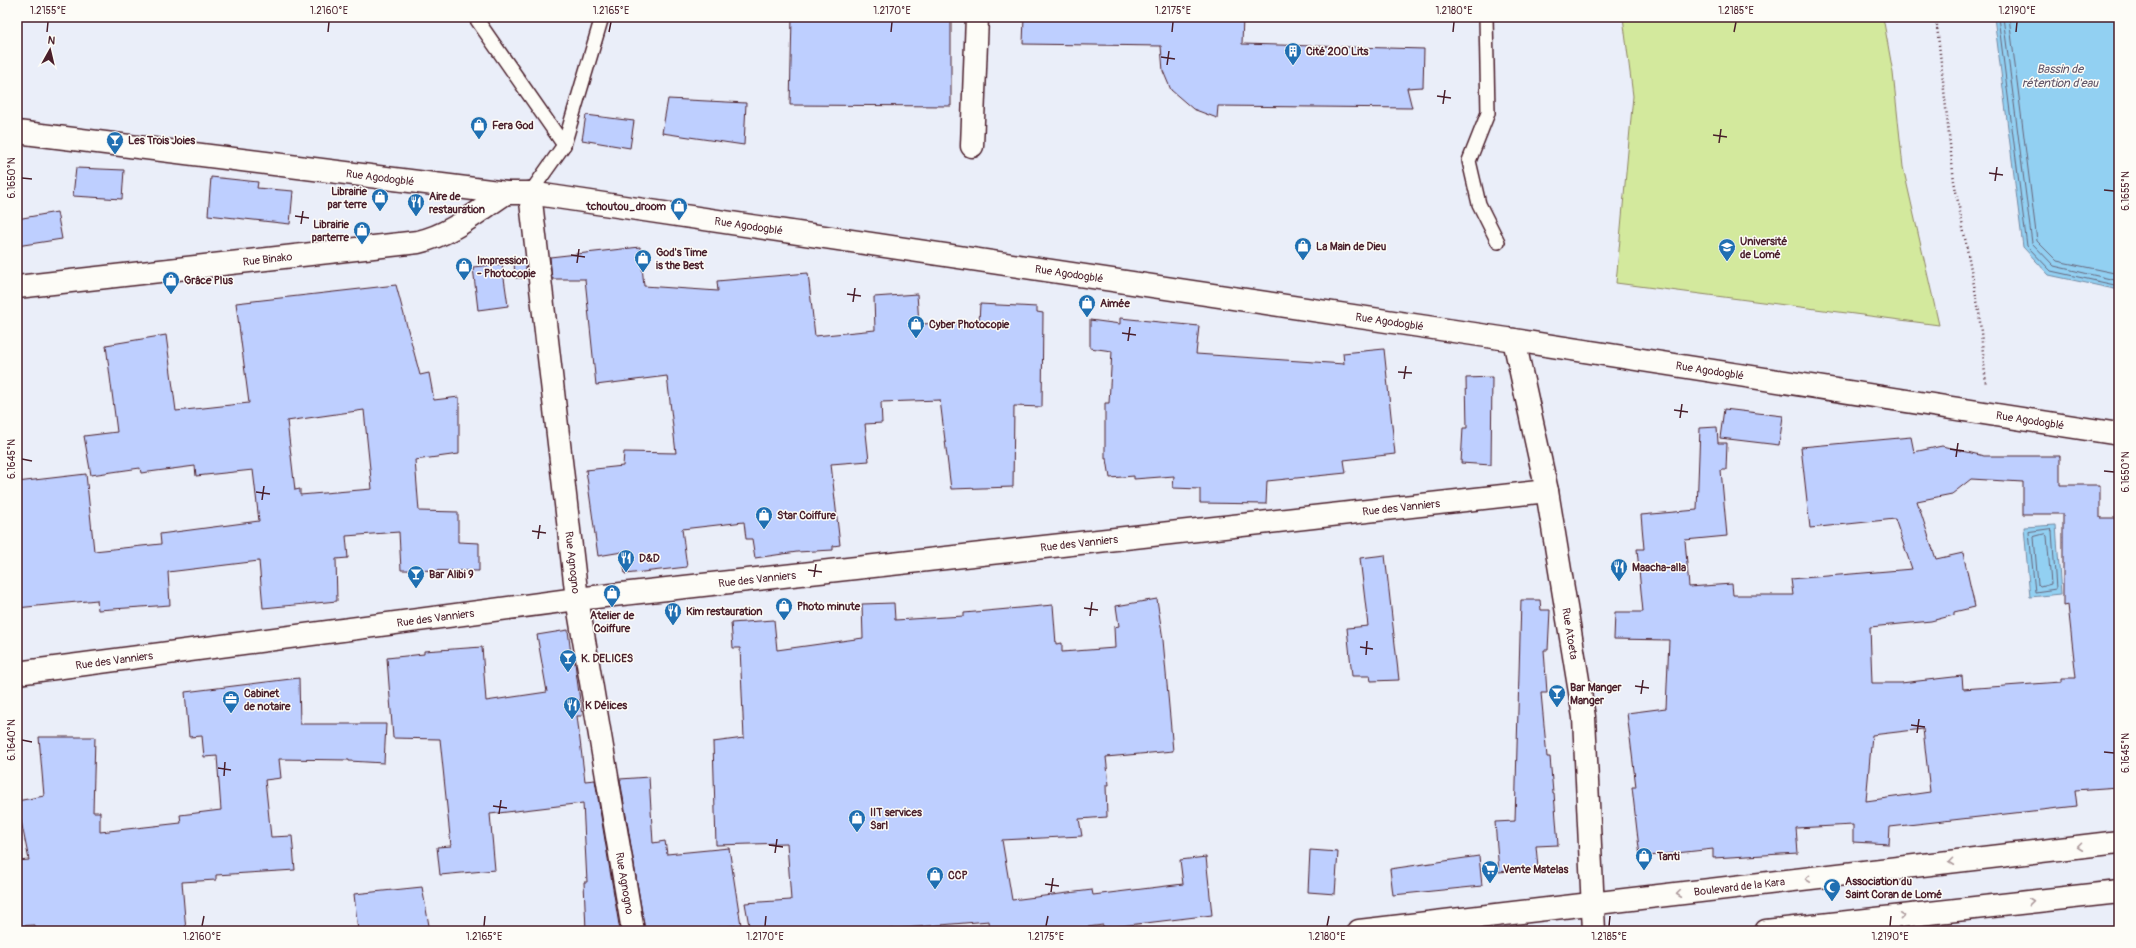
<svg xmlns="http://www.w3.org/2000/svg" width="2136" height="948" viewBox="0 0 2136 948" font-family="Pangolin,sans-serif">
<rect width="100%" height="100%" fill="#eaeef9"/>
<filter id="ink" filterUnits="userSpaceOnUse"><feTurbulence type="fractalNoise" baseFrequency=".025" numOctaves="2"/><feDisplacementMap in="SourceGraphic" scale="8" xChannelSelector="R" yChannelSelector="G"/><feConvolveMatrix kernelMatrix="1 2 1 2 8 2 1 2 1" color-interpolation-filters="sRGB"/></filter>
<g filter="url(#ink)">
<!-- green -->
<polygon fill="#d3e99d" stroke="#8e8464" points="1623,17 1883,17 1893,73 1903,167 1939,325 1616,283 1633,96"/>
<!-- water -->
<g fill="#92d0f2" stroke="#7589a2">
<polygon points="1994,17 2119,17 2119,290 2049,275 2023,247"/>
<polygon points="2056,525 2061,594 2030,597 2024,527"/>
</g>
<g fill="none" stroke-linecap="round" stroke-linejoin="round">
<!-- shore -->
<g stroke="#67667b" stroke-width="1">
<polyline points="1998,17 2027,246 2051,271 2119,286"/>
<polyline points="2003,17 2032,243 2054,266 2119,281"/>
<polyline points="2009,17 2037,241 2057,261 2119,274"/>
<polygon points="2050,529 2052,531 2056,589 2035,592 2029,532"/>
<polygon points="2045,534 2047,536 2051,584 2040,587 2038,585 2034,537"/>
</g>
</g>
<!-- building -->
<g fill="#becfff" stroke="#4a1f2b" fill-rule="evenodd">
<polygon points="792,17 951,17 951,106 790,105"/>
<polygon points="1024,17 1243,17 1242,44 1424,49 1423,87 1407,88 1412,108 1218,106 1217,118 1193,109 1171,90 1163,71 1161,46 1023,44"/>
<polygon points="668,99 746,103 744,145 662,133"/>
<polygon points="586,115 634,121 630,148 582,140"/>
<polygon points="76,168 124,170 122,199 73,196"/>
<polygon points="211,177 258,182 257,188 293,191 290,224 208,215"/>
<polygon points="57,212 62,239 17,246 17,219"/>
<polygon points="640,247 644,286 718,291 717,281 808,273 815,336 875,330 874,297 917,294 919,324 979,322 980,304 1037,307 1037,312 1043,313 1042,407 1014,406 1013,487 951,489 940,400 881,402 882,423 865,424 869,461 831,464 840,545 833,546 833,550 797,552 755,558 752,539 746,539 744,522 682,529 687,567 625,574 622,552 598,556 586,470 623,466 624,452 676,453 667,376 596,385 585,279 552,279 550,257"/>
<polygon points="525,259 527,278 515,278 514,260"/>
<polygon points="502,264 508,306 478,310 473,267"/>
<path d="M396,285l24,90 9,-2 5,27 25,-3v57l-44,6 4,51 39,1v30l21,1v28l-78,-1 -2,-38 -53,4 2,22 -12,1 1,42 -74,7 -4,-47 -91,11 2,33 -72,5 -1,-10 -80,8v-126l69,-8 8,77 67,-7 -1,-10 99,-13 -6,-51 -57,6 -1,-10 -54,7 -1,-5 -49,7 -7,-39 33,-4 -11,-87 60,-10 10,76 73,-8 -13,-100zM364,410l8,79 -72,6v-6l-5,1 -8,-69z"/>
<polygon points="1120,318 1199,326 1196,354 1344,364 1343,353 1384,349 1395,454 1344,460 1346,473 1267,481 1266,504 1200,503 1200,489 1173,488 1174,476 1134,479 1134,476 1110,478 1107,459 1105,459 1105,403 1109,403 1112,351 1090,348 1090,320 1120,324"/>
<polygon points="1492,377 1491,465 1461,463 1463,428 1467,428 1466,378"/>
<polygon points="1724,409 1783,416 1779,445 1720,438"/>
<path d="M1717,427l1,16h9l-1,27h-5l6,66 -42,4 4,47 43,-3 1,11h60l-2,-16 121,-10 -17,-50 -85,9 -9,-81 110,-10 3,15 28,-6 42,10h76v29h40v33h19l-3,84h3v185l-44,3 2,16 -187,21 -1,17 -36,-2v-17l-57,3 2,25 -85,5v-9l-73,8 -8,-70h4l-9,-74 39,-5 3,-68 -55,-1 1,-27h28l-6,-63h7l-3,-34 56,-5 3,-82zM1971,479l52,3v32h40v92l5,-1 8,73h-15v4l-98,7 -1,-13 -61,7h-29l-2,-56 61,-6 23,-6v-3l21,-5 -12,-54 -27,6 -19,-58 35,-7zM1923,729l7,63 -64,9 6,-66z"/>
<polygon points="1385,555 1399,680 1371,681 1370,676 1352,676 1347,628 1368,626 1360,558"/>
<polygon points="1157,599 1163,640 1173,751 1106,757 1109,785 1106,785 1107,817 1079,819 1082,836 1002,840 1012,900 1092,890 1093,895 1183,884 1180,860 1206,857 1212,915 1104,928 1103,925 1058,931 990,931 989,921 868,931 750,931 745,903 791,900 787,843 716,845 713,742 744,738 740,648 733,648 731,623 774,620 777,650 863,638 862,604 894,603 895,620 964,616 964,613 1053,605 1056,644 1062,643 1062,652 1115,648 1114,627 1119,626 1116,606"/>
<polygon points="1521,600 1540,600 1541,610 1550,610 1548,650 1544,650 1547,693 1541,693 1547,757 1550,757 1553,793 1554,793 1558,845 1536,846 1538,868 1499,872 1495,822 1515,821"/>
<polygon points="568,630 572,662 575,662 576,671 582,716 577,716 585,781 595,780 620,931 586,931 584,882 587,882 583,803 490,814 495,870 440,875 437,847 451,846 440,739 393,738 387,658 424,654 424,651 482,647 486,701 547,692 537,635"/>
<polygon points="299,678 300,724 386,724 384,763 349,761 349,760 279,759 281,778 265,780 271,837 292,836 295,870 216,875 216,880 182,882 186,931 35,931 35,925 17,926 17,861 29,860 17,801 44,796 39,737 95,737 93,812 100,812 100,832 181,823 180,815 221,810 217,756 204,757 202,736 189,737 185,692"/>
<polygon points="649,777 653,843 665,841 667,854 729,848 741,925 682,931 645,931 620,779"/>
<polygon points="1310,850 1338,852 1335,894 1308,892"/>
<polygon points="1479,856 1482,886 1393,895 1390,869"/>
<polygon points="422,887 430,931 358,931 354,894"/>
</g>
<g fill="none" stroke-linecap="round" stroke-linejoin="round">
<!-- service casing -->
<g stroke="#4a1f2b" stroke-width="16">
<g id="service">
<polyline points="475,17 564,145"/>
<polyline points="1486,17 1488,113 1469,161 1479,204 1498,242"/>
<polyline points="530,193 564,145 602,17"/>
</g>
</g>
<!-- minor casing -->
<g stroke="#4a1f2b" stroke-width="25">
<g id="minor">
<path id="s1" d="M17,132l489,61h24l984,147 605,94"/>
<polyline points="972,146 977,17"/>
<path id="s2" d="M530,193l47,406 56,332"/>
<path id="s3" d="M17,287l401,-45c33,-7 60,-31 88,-49"/>
<path id="s4" d="M1514,340l33,151 37,226 10,214"/>
<path id="s5" d="M17,673l560,-74 970,-108"/>
</g>
</g>
<!-- secondary casing -->
<g stroke="#4a1f2b" stroke-width="25">
<g id="secondary">
<path id="s6" d="M1359,931l760,-89"/>
<polyline points="1766,931 2119,892"/>
</g>
</g>
<!-- path -->
<polyline stroke="#4a1f2b" stroke-width="2.5" stroke-dasharray="1 3" stroke-linecap="butt" points="1936,17 1954,181 1979,311 1986,385"/>
<!-- service -->
<use href="#service" stroke="#fdfcf7" stroke-width="13"/>
<!-- minor -->
<use href="#minor" stroke="#fdfcf7" stroke-width="22"/>
<!-- secondary -->
<use href="#secondary" stroke="#fdfcf7" stroke-width="22"/>
</g>
<!-- one-way arrows -->
<defs><path id="oneway-chevron" d="M-2-3.5L2.5 0L-2 3.5" fill="none" stroke-width="1.6" stroke-linecap="round" stroke-linejoin="round"/></defs>
<g stroke="#ac999b">
<use href="#oneway-chevron" transform="translate(2080 847) rotate(173)"/>
<use href="#oneway-chevron" transform="translate(1951 862) rotate(173)"/>
<use href="#oneway-chevron" transform="translate(1808 879) rotate(173)"/>
<use href="#oneway-chevron" transform="translate(1679 894) rotate(173)"/>
<use href="#oneway-chevron" transform="translate(2031 902) rotate(-6)"/>
<use href="#oneway-chevron" transform="translate(1902 916) rotate(-6)"/>
</g>
</g>
<!-- ticks -->
<path fill="none" stroke="#4a1f2b" stroke-width="1.5" d="M47,32l1,-10M328,32l1,-10M609,32l2,-10M891,32l1,-10M1172,32l1,-10M1453,32l1,-10M1734,32l2,-10M2016,32l1,-10M1161,57l14,2M1167,65l2,-14M1437,96l14,2M1443,104l2,-14M1713,135l14,2M1719,143l2,-14M1989,173l14,2M22,178l10,1M1995,181l2,-14M2104,190l10,1M295,216l14,2M301,224l2,-13M571,255l14,2M577,263l2,-14M847,294l14,2M853,302l2,-14M1122,333l14,2M1128,341l2,-14M1398,372l14,1M1404,379l2,-13M1674,410l14,2M1680,418l2,-14M1950,449l14,2M1956,457l2,-14M22,459l10,2M2104,471l10,1M256,492l14,2M262,500l2,-14M532,531l14,2M538,539l2,-14M808,570l14,2M814,577l2,-13M1084,608l14,2M1090,616l2,-14M1360,647l13,2M1366,655l1,-14M1635,686l14,2M1641,694l2,-14M1911,725l14,2M1917,733l2,-14M22,740l10,2M2104,752l10,1M218,768l13,2M224,776l1,-14M493,806l14,2M499,814l2,-14M769,845l14,2M775,853l2,-14M1045,884l14,2M1051,892l2,-14M202,926l2,-10M484,926l1,-10M765,926l1,-10M1046,926l2,-10M1327,926l2,-10M1609,926l1,-10M1890,926l1,-10"/>
<!-- icons -->
<defs>
<g id="building-pin" transform="scale(0.9)"><path d="M0 17L-7.5 6A9.5 9.5 0 1 1 7.5 6Z" fill="#1f6fb2" stroke="#fdfcf7"/><path d="M-4-6H4V6H1V3H-1V6H-4ZM-2.5-4.3h1.7v1.8h-1.7ZM.8-4.3h1.7v1.8H.8ZM-2.5-1h1.7V.8h-1.7ZM.8-1h1.7V.8H.8Z" fill="#fff"/></g>
<g id="shop-pin" transform="scale(0.9)"><path d="M0 17L-7.5 6A9.5 9.5 0 1 1 7.5 6Z" fill="#1f6fb2" stroke="#fdfcf7"/><path d="M-5-2.5h2.3a2.7 3.5 0 0 1 5.4 0H5L5.5 6h-11ZM-1.5-2.5h3a1.5 2.3 0 0 0-3 0Z" fill="#fff"/></g>
<g id="bar-pin" transform="scale(0.9)"><path d="M0 17L-7.5 6A9.5 9.5 0 1 1 7.5 6Z" fill="#1f6fb2" stroke="#fdfcf7"/><path d="M-6-5H6L.8 .8V4.5H3.5V6h-7V4.5H-.8V.8Z" fill="#fff"/></g>
<g id="restaurant-pin" transform="scale(0.9)"><path d="M0 17L-7.5 6A9.5 9.5 0 1 1 7.5 6Z" fill="#1f6fb2" stroke="#fdfcf7"/><path d="M-5-6h1v4h1v-4h1v4h1v-4h1v5L-1.5 .5V6h-2V.5L-5-1ZM5-6V6H3V1.5H1.5Q1.5-4 5-6Z" fill="#fff"/></g>
<g id="university-pin" transform="scale(0.9)"><path d="M0 17L-7.5 6A9.5 9.5 0 1 1 7.5 6Z" fill="#1f6fb2" stroke="#fdfcf7"/><path d="M0-5L7-2L0 1L-7-2ZM-4 1L0 2.5L4 1V4Q0 6-4 4Z" fill="#fff"/></g>
<g id="office-pin" transform="scale(0.9)"><path d="M0 17L-7.5 6A9.5 9.5 0 1 1 7.5 6Z" fill="#1f6fb2" stroke="#fdfcf7"/><path d="M-6-3h4V-5.5h4V-3h4V5H-6ZM-1-4.5V-3h2v-1.5ZM-6 0V1H6V0Z" fill="#fff"/></g>
<g id="supermarket-pin" transform="scale(0.9)"><path d="M0 17L-7.5 6A9.5 9.5 0 1 1 7.5 6Z" fill="#1f6fb2" stroke="#fdfcf7"/><path d="M-6-5.5h2.5l.6 2H6L4.5 2H-2.5L-4.4-4H-6ZM-1.5 3.2a1.3 1.3 0 1 0 .1 0ZM3 3.2a1.3 1.3 0 1 0 .1 0Z" fill="#fff"/></g>
<g id="mosque-pin" transform="scale(0.9)"><path d="M0 17L-7.5 6A9.5 9.5 0 1 1 7.5 6Z" fill="#1f6fb2" stroke="#fdfcf7"/><path d="M3.5-4.9A6 6 0 1 0 3.5 4.9A5 5 0 1 1 3.5-4.9Z" fill="#fff"/></g>
</defs>
<g fill-rule="evenodd">
<use href="#building-pin" x="1293" y="51"/>
<use href="#shop-pin" x="479" y="125"/>
<use href="#bar-pin" x="115" y="140"/>
<use href="#shop-pin" x="380" y="197"/>
<use href="#restaurant-pin" x="416" y="202"/>
<use href="#shop-pin" x="679" y="206"/>
<use href="#shop-pin" x="362" y="230"/>
<use href="#shop-pin" x="1303" y="246"/>
<use href="#university-pin" x="1727" y="247"/>
<use href="#shop-pin" x="643" y="258"/>
<use href="#shop-pin" x="464" y="266"/>
<use href="#shop-pin" x="171" y="280"/>
<use href="#shop-pin" x="1087" y="303"/>
<use href="#shop-pin" x="916" y="324"/>
<use href="#shop-pin" x="764" y="515"/>
<use href="#restaurant-pin" x="626" y="558"/>
<use href="#restaurant-pin" x="1619" y="567"/>
<use href="#bar-pin" x="416" y="574"/>
<use href="#shop-pin" x="612" y="593"/>
<use href="#shop-pin" x="784" y="606"/>
<use href="#restaurant-pin" x="673" y="611"/>
<use href="#bar-pin" x="568" y="658"/>
<use href="#bar-pin" x="1557" y="693"/>
<use href="#office-pin" x="231" y="699"/>
<use href="#restaurant-pin" x="572" y="705"/>
<use href="#shop-pin" x="857" y="818"/>
<use href="#shop-pin" x="1644" y="856"/>
<use href="#supermarket-pin" x="1490" y="869"/>
<use href="#shop-pin" x="935" y="875"/>
<use href="#mosque-pin" x="1832" y="887"/>
</g>
<g text-anchor="middle" dominant-baseline="central" stroke-width="3" stroke-linejoin="round" paint-order="stroke">
<!-- poi labels -->
<g font-size="11" font-weight="bold" fill="#4a1f2b" stroke="#fdfcf7" text-anchor="start">
<text x="1306" y="51">Cité 200 Lits</text>
<text x="492" y="125">Fera God</text>
<text x="128" y="140">Les Trois Joies</text>
<text x="367" y="191" text-anchor="end">Librairie<tspan x="367" dy="13">par terre</tspan></text>
<text x="429" y="196">Aire de<tspan x="429" dy="13">restauration</tspan></text>
<text x="666" y="206" text-anchor="end">tchoutou_droom</text>
<text x="349" y="224" text-anchor="end">Librairie<tspan x="349" dy="13">parterre</tspan></text>
<text x="1740" y="241">Université<tspan x="1740" dy="13">de Lomé</tspan></text>
<text x="1316" y="246">La Main de Dieu</text>
<text x="656" y="252">God's Time<tspan x="656" dy="13">is the Best</tspan></text>
<text x="477" y="260">Impression<tspan x="477" dy="13">- Photocopie</tspan></text>
<text x="184" y="280">Grâce Plus</text>
<text x="1100" y="303">Aimée</text>
<text x="929" y="324">Cyber Photocopie</text>
<text x="777" y="515">Star Coiffure</text>
<text x="639" y="558">D&amp;D</text>
<text x="1632" y="567">Maacha-alla</text>
<text x="429" y="574">Bar Alibi 9</text>
<text x="797" y="606">Photo minute</text>
<text x="686" y="611">Kim restauration</text>
<text x="612" y="615" text-anchor="middle">Atelier de<tspan x="612" dy="13">Coiffure</tspan></text>
<text x="581" y="658">K. DELICES</text>
<text x="1570" y="687">Bar Manger<tspan x="1570" dy="13">Manger</tspan></text>
<text x="244" y="693">Cabinet<tspan x="244" dy="13">de notaire</tspan></text>
<text x="585" y="705">K Délices</text>
<text x="870" y="812">IIT services<tspan x="870" dy="13">Sarl</tspan></text>
<text x="1657" y="856">Tanti</text>
<text x="1503" y="869">Vente Matelas</text>
<text x="948" y="875">CCP</text>
<text x="1845" y="881">Association du<tspan x="1845" dy="13">Saint Coran de Lomé</tspan></text>
</g>
<!-- street labels -->
<g font-size="11" fill="#4a1f2b" stroke="#fdfcf7">
<text stroke="none"><textPath href="#s1" startOffset="366">Rue Agodogblé</textPath></text>
<text stroke="none"><textPath href="#s1" startOffset="738">Rue Agodogblé</textPath></text>
<text stroke="none"><textPath href="#s3" startOffset="252">Rue Binako</textPath></text>
<text stroke="none"><textPath href="#s1" startOffset="1062">Rue Agodogblé</textPath></text>
<text stroke="none"><textPath href="#s1" startOffset="1386">Rue Agodogblé</textPath></text>
<text stroke="none"><textPath href="#s1" startOffset="1710">Rue Agodogblé</textPath></text>
<text stroke="none"><textPath href="#s1" startOffset="2034">Rue Agodogblé</textPath></text>
<text stroke="none"><textPath href="#s5" startOffset="1394">Rue des Vanniers</textPath></text>
<text stroke="none"><textPath href="#s5" startOffset="1070">Rue des Vanniers</textPath></text>
<text stroke="none"><textPath href="#s2" startOffset="372">Rue Agnogno</textPath></text>
<text stroke="none"><textPath href="#s5" startOffset="746">Rue des Vanniers</textPath></text>
<text stroke="none"><textPath href="#s5" startOffset="422">Rue des Vanniers</textPath></text>
<text stroke="none"><textPath href="#s4" startOffset="299">Rue Atoeta</textPath></text>
<text stroke="none"><textPath href="#s5" startOffset="98">Rue des Vanniers</textPath></text>
<text stroke="none"><textPath href="#s2" startOffset="697">Rue Agnogno</textPath></text>
<text stroke="none"><textPath href="#s6" startOffset="383">Boulevard de la Kara</textPath></text>
</g>
<!-- water labels -->
<g font-size="12" font-style="italic" fill="#605467" stroke="#fdfcf7">
<text x="2060" y="69">Bassin de<tspan x="2060" dy="14">rétention d'eau</tspan></text>
</g>
</g>
<!-- margin -->
<rect width="2136" height="948" fill="none" stroke="#fdfcf7" stroke-width="44"/>
<!-- north arrow -->
<g transform="translate(50 50) rotate(8)" stroke="#fdfcf7" stroke-width="3" paint-order="stroke">
<path d="M0-3L7 15L0 10L-7 15Z" fill="#4a1f2b"/>
<text y="-6" font-size="11" font-weight="bold" text-anchor="middle" fill="#4a1f2b">N</text>
</g>
<rect x="22" y="22" width="2092" height="904" fill="none" stroke="#4a1f2b" stroke-width="1.5"/>
<g font-size="10" text-anchor="middle" fill="#4a1f2b">
<text x="48" y="14">1.2155°E</text>
<text x="329" y="14">1.2160°E</text>
<text x="611" y="14">1.2165°E</text>
<text x="892" y="14">1.2170°E</text>
<text x="1173" y="14">1.2175°E</text>
<text x="1454" y="14">1.2180°E</text>
<text x="1736" y="14">1.2185°E</text>
<text x="2017" y="14">1.2190°E</text>
<text transform="translate(11 178) rotate(-90)" y="4">6.1650°N</text>
<text transform="translate(2125 191) rotate(-90)" y="4">6.1655°N</text>
<text transform="translate(11 459) rotate(-90)" y="4">6.1645°N</text>
<text transform="translate(2125 472) rotate(-90)" y="4">6.1650°N</text>
<text transform="translate(11 740) rotate(-90)" y="4">6.1640°N</text>
<text transform="translate(2125 753) rotate(-90)" y="4">6.1645°N</text>
<text x="202" y="940">1.2160°E</text>
<text x="484" y="940">1.2165°E</text>
<text x="765" y="940">1.2170°E</text>
<text x="1046" y="940">1.2175°E</text>
<text x="1327" y="940">1.2180°E</text>
<text x="1609" y="940">1.2185°E</text>
<text x="1890" y="940">1.2190°E</text>
</g>
</svg>
